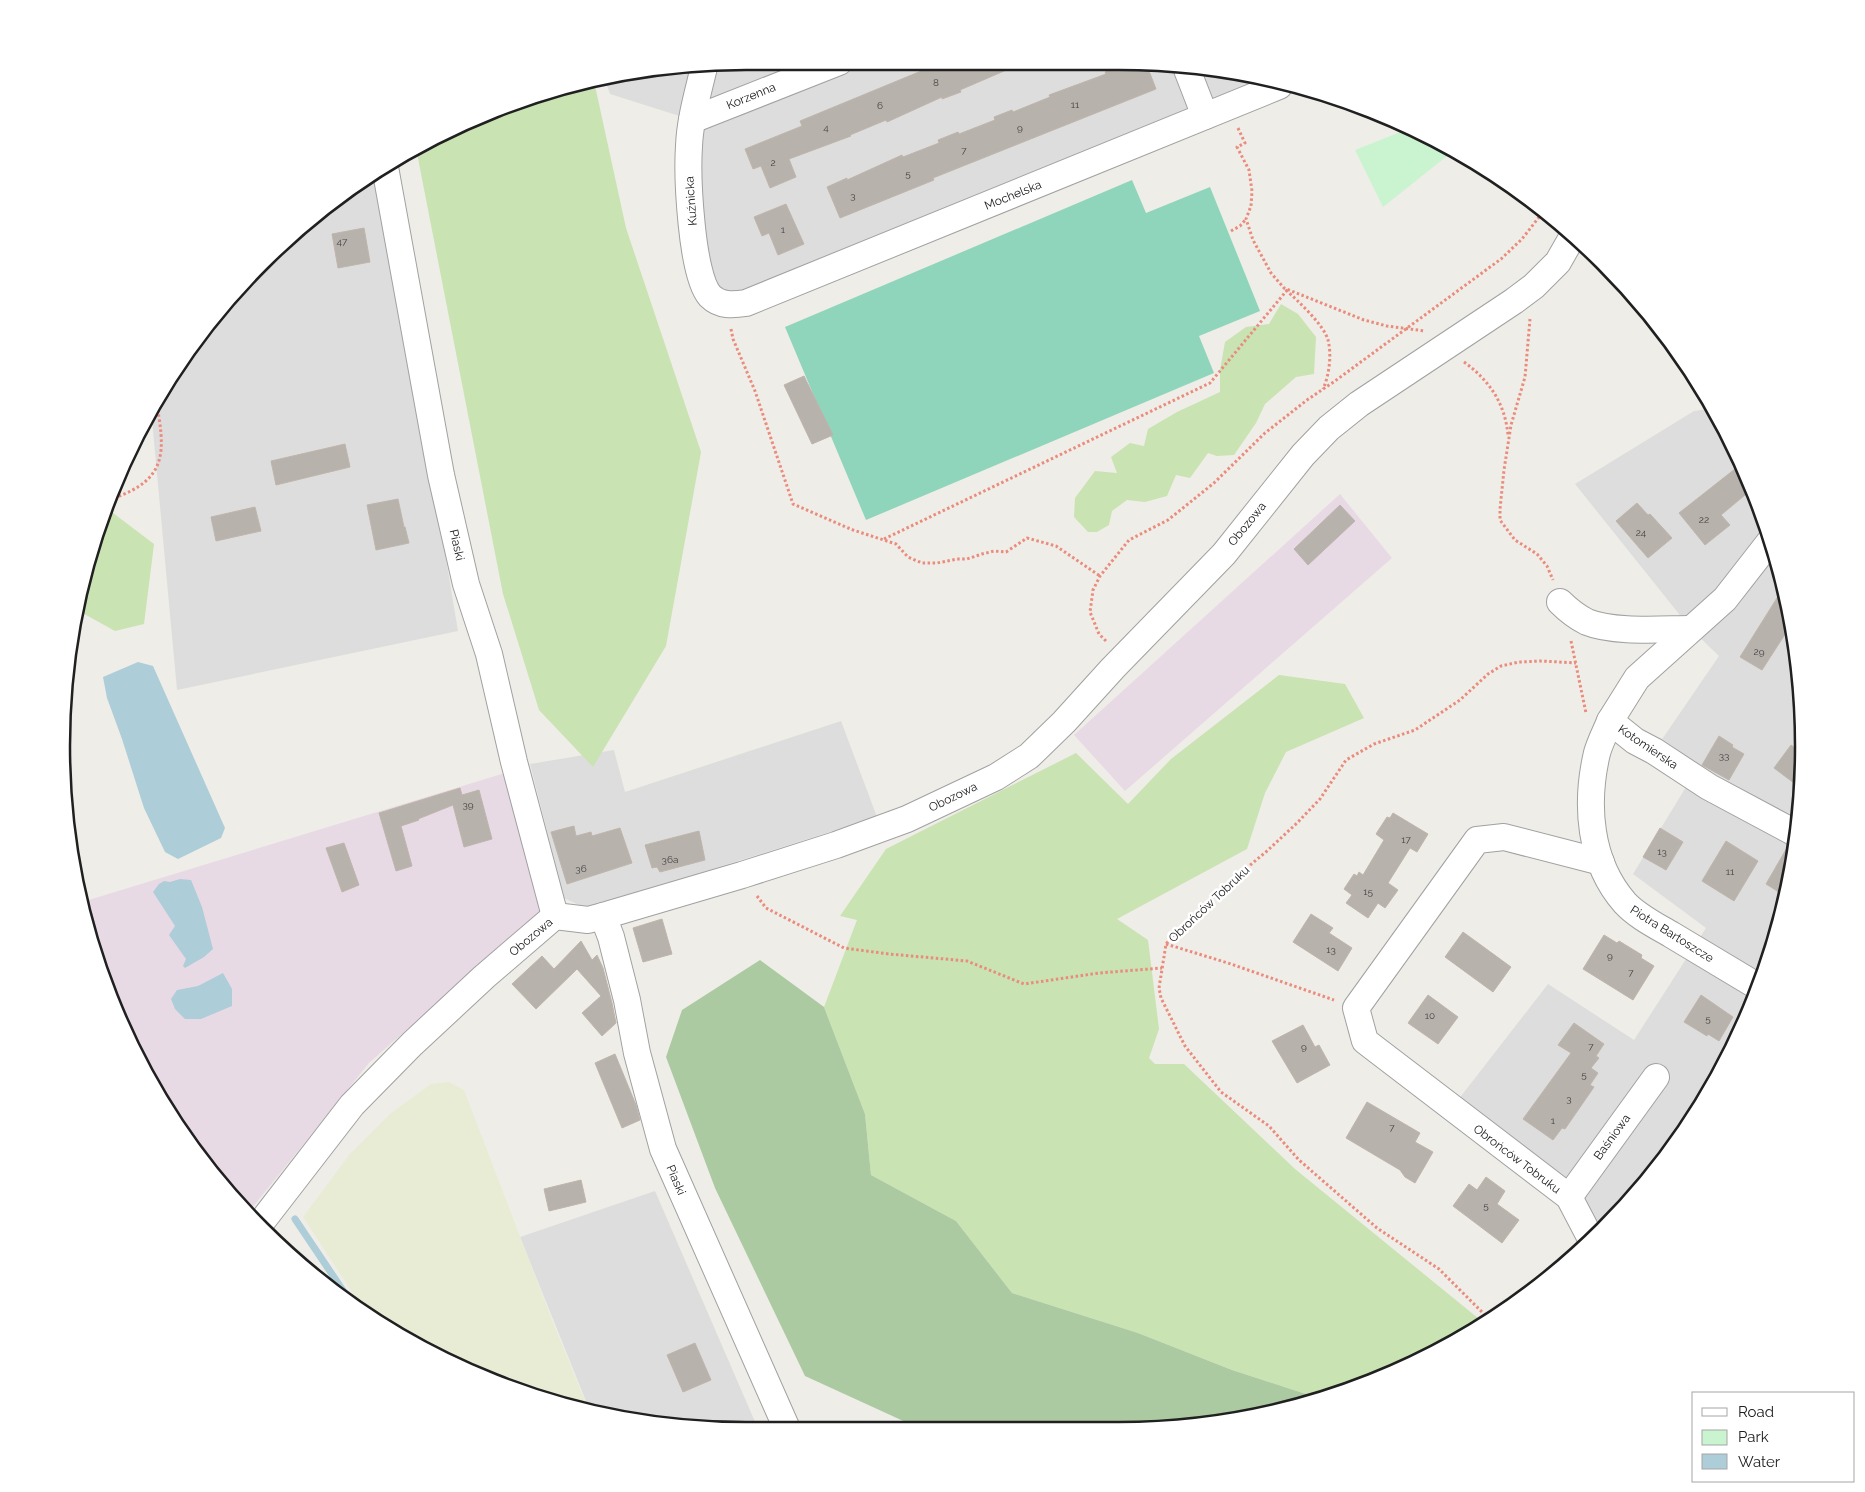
<svg xmlns="http://www.w3.org/2000/svg" width="1865" height="1492" viewBox="0 0 1865 1492" font-family="Raleway,sans-serif">
<rect width="100%" height="100%" fill="#efede7"/>
<!-- residential -->
<g fill="#dedddd">
<polygon points="746,61 1163,63 1279,86 746,303 710,296 692,120 610,94 605,80"/>
<polygon points="381,170 458,631 177,690 151,409 153,403 262,262"/>
<polygon points="1714,408 1767,526 1798,657 1802,791 1780,924 1733,1049 1662,1163 1594,1236 1451,1109 1548,984 1634,1040 1706,928 1633,874 1692,777 1654,751 1719,656 1691,629 1575,484 1694,411"/>
<polygon points="841,721 877,817 587,909 564,898 530,764 614,750 625,792"/>
<polygon points="655,1191 759,1431 613,1418 590,1411 520,1237"/>
</g>
<!-- industrial -->
<g fill="#e8dae5">
<polygon points="1340,494 1392,558 1125,791 1074,735"/>
<polygon points="505,773 545,907 369,1063 248,1213 231,1197 153,1088 85,923 82,902"/>
</g>
<!-- farmland -->
<polygon fill="#e9ecd5" points="449,1082 464,1090 554,1325 589,1410 484,1379 363,1309 303,1217 349,1155 391,1113 431,1084"/>
<!-- grass -->
<g fill="#c9e3b3">
<polygon points="594,81 626,228 701,452 666,646 593,767 539,710 503,594 416,148 569,85"/>
<polygon points="1281,304 1298,314 1316,337 1314,374 1296,377 1265,404 1256,423 1234,455 1217,456 1208,453 1190,478 1176,475 1167,496 1145,502 1127,500 1112,511 1109,525 1097,532 1088,532 1074,517 1075,498 1095,471 1117,473 1111,457 1130,443 1144,446 1148,429 1177,412 1220,392 1220,370 1225,342 1246,327 1269,324"/>
<polygon points="109,510 154,544 144,624 115,631 79,611 85,568"/>
<polygon points="1279,675 1345,684 1364,718 1286,752 1265,793 1247,849 1117,919 1148,940 1159,1029 1149,1058 1155,1064 1184,1064 1295,1169 1484,1323 1461,1339 1318,1398 1232,1370 1138,1333 1012,1293 956,1221 871,1175 865,1114 824,1007 857,920 840,916 886,849 1076,753 1128,804 1171,759"/>
</g>
<!-- forest -->
<polygon fill="#accaa1" points="760,960 824,1007 865,1114 871,1175 956,1221 1012,1293 1138,1333 1232,1370 1318,1398 1296,1407 1164,1429 923,1430 805,1376 715,1188 666,1057 682,1010"/>
<!-- park -->
<polygon fill="#caf4cf" points="1408,129 1441,144 1447,156 1383,207 1355,150"/>
<!-- pitch -->
<polygon fill="#8fd5bc" points="1132,180 1146,213 1210,187 1260,311 1199,336 1214,373 866,520 785,327"/>
<!-- water -->
<g fill="#adcdd8">
<polygon points="138,662 153,666 225,828 221,838 178,859 165,852 144,808 122,739 107,698 103,677"/>
<polygon points="180,879 191,880 202,907 213,949 204,957 185,968 183,966 186,959 169,935 175,926 153,892 159,884 164,881 170,882"/>
<polygon points="223,973 232,989 232,1006 201,1019 185,1019 175,1009 171,999 177,990 198,986"/>
</g>
<g fill="none" stroke-linecap="round" stroke-linejoin="round">
<!-- stream -->
<polyline stroke="#adcdd8" stroke-width="7" points="295,1219 350,1301"/>
</g>
<!-- building -->
<g fill="#b8b2ad" stroke="#bfb5ab">
<polygon points="943,62 1025,62 960,90 961,92 942,99 942,97 887,122 886,120 850,135 851,136 789,159 796,177 770,188 761,166 753,169 745,149 802,126 800,121"/>
<polygon points="1130,63 1146,63 1156,89 933,178 934,180 840,218 827,187 847,178 847,180 902,155 903,157 939,143 938,140 958,132 959,134 995,120 994,117 1012,110 1013,112 1050,97 1049,95 1106,74 1105,72"/>
<polygon points="786,204 804,244 778,255 769,233 762,236 754,217"/>
<polygon points="364,228 370,262 338,268 332,234"/>
<polygon points="804,376 833,435 812,444 784,385"/>
<polygon points="345,444 350,467 276,485 271,461"/>
<polygon points="1740,465 1751,490 1721,515 1730,525 1705,545 1679,513"/>
<polygon points="398,499 404,527 405,527 409,543 376,550 367,505"/>
<polygon points="1637,503 1648,515 1650,514 1672,538 1648,558 1616,521"/>
<polygon points="1340,505 1355,521 1308,565 1294,549"/>
<polygon points="255,507 261,531 216,541 211,517"/>
<polygon points="1782,590 1791,625 1762,670 1740,657"/>
<polygon points="1719,736 1733,745 1732,747 1744,754 1729,780 1702,765"/>
<polygon points="1791,745 1801,752 1802,789 1774,768"/>
<polygon points="460,788 462,795 479,790 492,839 464,847 453,805 418,819 419,820 401,826 412,866 396,871 379,813"/>
<polygon points="1393,813 1428,834 1417,852 1410,848 1388,883 1398,890 1385,908 1378,903 1368,918 1346,903 1352,895 1344,889 1354,874 1357,876 1359,872 1363,875 1384,840 1376,834 1387,817 1390,818"/>
<polygon points="574,826 576,836 591,832 592,836 620,828 632,863 567,884 551,832"/>
<polygon points="1660,828 1683,842 1666,870 1643,857"/>
<polygon points="699,831 705,860 660,872 657,867 652,868 645,845"/>
<polygon points="1726,841 1758,861 1734,901 1702,881"/>
<polygon points="344,843 359,885 342,892 326,848"/>
<polygon points="1788,846 1793,847 1785,896 1766,884"/>
<polygon points="1311,914 1333,928 1329,933 1352,948 1338,971 1293,942"/>
<polygon points="662,919 672,954 643,962 633,928"/>
<polygon points="1463,932 1511,967 1493,992 1445,957"/>
<polygon points="1604,935 1617,943 1619,941 1642,955 1641,958 1654,966 1633,1000 1583,969"/>
<polygon points="581,941 592,960 597,955 603,968 612,1003 616,1023 602,1036 582,1013 601,996 577,969 536,1009 512,984 542,956 554,969"/>
<polygon points="1428,995 1458,1017 1438,1044 1408,1023"/>
<polygon points="1701,995 1733,1017 1719,1041 1708,1034 1707,1036 1684,1022"/>
<polygon points="1574,1023 1604,1044 1596,1056 1599,1058 1591,1068 1598,1073 1590,1085 1594,1087 1565,1129 1562,1128 1553,1140 1523,1119 1571,1053 1558,1045"/>
<polygon points="1303,1025 1315,1047 1319,1045 1330,1065 1297,1083 1272,1041"/>
<polygon points="615,1054 636,1105 640,1120 622,1128 595,1063"/>
<polygon points="1367,1102 1420,1133 1415,1142 1433,1152 1415,1183 1405,1177 1400,1170 1346,1138"/>
<polygon points="1486,1177 1505,1191 1497,1204 1519,1220 1502,1243 1453,1206 1469,1184 1477,1190"/>
<polygon points="581,1180 586,1202 549,1211 544,1189"/>
<polygon points="695,1343 711,1380 683,1392 667,1355"/>
</g>
<g fill="none" stroke-linecap="round" stroke-linejoin="round">
<!-- street casing -->
<g stroke="#a1a1a1" stroke-width="28">
<g id="street">
<path d="M704,67c-6,26 -14,52 -15,79 -2,29 2,129 21,150 10,10 23,9 36,7l533,-217"/>
<polyline points="1186,67 1205,116"/>
<polyline points="692,120 839,62"/>
<polyline points="385,167 441,475 466,584 489,654 514,762 555,916"/>
<polyline points="1771,540 1725,599 1637,678 1610,721 1635,741 1654,751 1709,787 1795,833"/>
<path d="M1560,602c8,8 17,15 27,20 27,11 75,7 104,7"/>
<path d="M1610,721c-4,10 -10,21 -13,32 -12,51 -8,109 28,150 13,14 32,23 47,32 28,17 57,34 85,51"/>
<polyline points="603,916 611,937 627,1000 637,1053 663,1149 788,1431"/>
<polyline points="1569,1197 1656,1077"/>
<polyline points="260,1224 352,1105 412,1044 484,977 555,916 588,920 603,916 742,875 836,845 907,819 996,777 1029,756 1064,722 1113,668 1224,554 1303,455 1329,428 1359,404 1514,301 1534,286 1558,262 1574,234"/>
<polyline points="1591,1239 1569,1197 1365,1041 1356,1008 1477,840 1504,837 1601,862"/>
</g>
</g>
<!-- path -->
<g stroke="#ea8c7d" stroke-width="3" stroke-dasharray="2.5 2.5" stroke-linecap="butt">
<polyline points="1238,128 1245,143 1237,147 1249,170 1252,191 1251,206 1246,219 1253,240 1271,273 1284,288 1364,320 1387,326 1425,331"/>
<polyline points="1231,231 1240,226 1246,219"/>
<path d="M1286,290c12,11 38,35 42,50 4,15 1,36 -5,49"/>
<polyline points="1530,319 1525,377 1511,425 1504,470 1500,509 1500,520 1515,540 1537,554 1547,566 1553,580"/>
<polyline points="731,329 733,339 755,391 793,504 853,530 896,544 908,557 922,563 937,563 957,559 967,559 982,554 994,551 1006,552 1027,538 1056,546 1100,576"/>
<path d="M1464,362c25,18 41,41 44,73"/>
<path d="M114,498c55,-19 51,-48 42,-98"/>
<polyline points="884,539 1210,383 1288,289"/>
<polyline points="1106,641 1099,634 1090,612 1093,590 1100,576 1129,540 1168,520 1214,483 1265,433 1307,400 1335,381 1501,259 1522,239 1543,212"/>
<polyline points="1571,641 1586,713"/>
<polyline points="757,896 766,908 844,948 889,954 967,961 1024,984 1099,973 1162,968"/>
<polyline points="1166,944 1228,963 1334,1000"/>
<polyline points="1489,1319 1439,1269 1377,1228 1299,1160 1269,1126 1221,1092 1185,1046 1161,998 1159,988 1166,944 1176,932 1218,892 1267,851 1297,823 1320,799 1346,760 1374,744 1415,730 1460,700 1488,674 1501,666 1519,662 1542,661 1576,663"/>
</g>
<!-- street -->
<use href="#street" stroke="#fff" stroke-width="26"/>
</g>
<g text-anchor="middle" dominant-baseline="central" stroke-width="5" stroke-linejoin="round" paint-order="stroke">
<!-- number labels -->
<g font-size="10" fill="#464443">
<text x="936" y="82">8</text>
<text x="1075" y="104">11</text>
<text x="880" y="105">6</text>
<text x="826" y="127">4</text>
<text x="1020" y="127">9</text>
<text x="964" y="150">7</text>
<text x="773" y="162">2</text>
<text x="908" y="173">5</text>
<text x="853" y="195">3</text>
<text x="783" y="229">1</text>
<text x="342" y="241">47</text>
<text x="1704" y="519">22</text>
<text x="1641" y="532">24</text>
<text x="1759" y="651">29</text>
<text x="1724" y="755">33</text>
<text x="468" y="804">39</text>
<text x="1406" y="839">17</text>
<text x="1662" y="851">13</text>
<text x="670" y="859">36a</text>
<text x="581" y="868">36</text>
<text x="1730" y="871">11</text>
<text x="1368" y="891">15</text>
<text x="1331" y="949">13</text>
<text x="1610" y="955">9</text>
<text x="1631" y="972">7</text>
<text x="1430" y="1015">10</text>
<text x="1708" y="1018">5</text>
<text x="1304" y="1046">9</text>
<text x="1591" y="1046">7</text>
<text x="1584" y="1074">5</text>
<text x="1569" y="1098">3</text>
<text x="1553" y="1120">1</text>
<text x="1392" y="1127">7</text>
<text x="1486" y="1205">5</text>
</g>
<!-- street labels -->
<g font-size="12" fill="#202020" stroke="#fff">
<text transform="translate(751 96) rotate(-22)">Korzenna</text>
<text transform="translate(1013 195) rotate(-22)">Mochelska</text>
<text transform="translate(691 201) rotate(-94)">Kuźnicka</text>
<text transform="translate(1247 524) rotate(-51)">Obozowa</text>
<text transform="translate(457 545) rotate(77)">Piaski</text>
<text transform="translate(1648 747) rotate(34)">Kotomierska</text>
<text transform="translate(953 797) rotate(-26)">Obozowa</text>
<text transform="translate(1209 904) rotate(-43)">Obrońców Tobruku</text>
<text transform="translate(1672 934) rotate(32)">Piotra Bartoszcze</text>
<text transform="translate(531 937) rotate(-40)">Obozowa</text>
<text transform="translate(1612 1137) rotate(-54)">Baśniowa</text>
<text transform="translate(1517 1159) rotate(37)">Obrońców Tobruku</text>
<text transform="translate(676 1180) rotate(67)">Piaski</text>
</g>
</g>
<!-- crop -->
<path d="M0 0H1865V1492H0ZM746 70H1119A676 676 0 0 1 1795 746V746A676 676 0 0 1 1119 1422H746A676 676 0 0 1 70 746V746A676 676 0 0 1 746 70Z" fill="#fff" fill-rule="evenodd"/>
<path fill="none" stroke="#202020" stroke-width="2.5" d="M746 70H1119A676 676 0 0 1 1795 746V746A676 676 0 0 1 1119 1422H746A676 676 0 0 1 70 746V746A676 676 0 0 1 746 70Z"/>
<!-- legend -->
<rect x="1692" y="1392" width="162" height="90" fill="#ffffff" stroke="#a6a6a6"/>
<rect x="1702" y="1408" width="25" height="8" fill="#ffffff" stroke="#a6a6a6"/>
<text x="1738" y="1417" font-size="15" fill="#202020">Road</text>
<rect x="1702" y="1430" width="25" height="15" fill="#caf4cf" stroke="#a6a6a6"/>
<text x="1738" y="1442" font-size="15" fill="#202020">Park</text>
<rect x="1702" y="1454" width="25" height="15" fill="#adcdd8" stroke="#a6a6a6"/>
<text x="1738" y="1467" font-size="15" fill="#202020">Water</text>
</svg>
